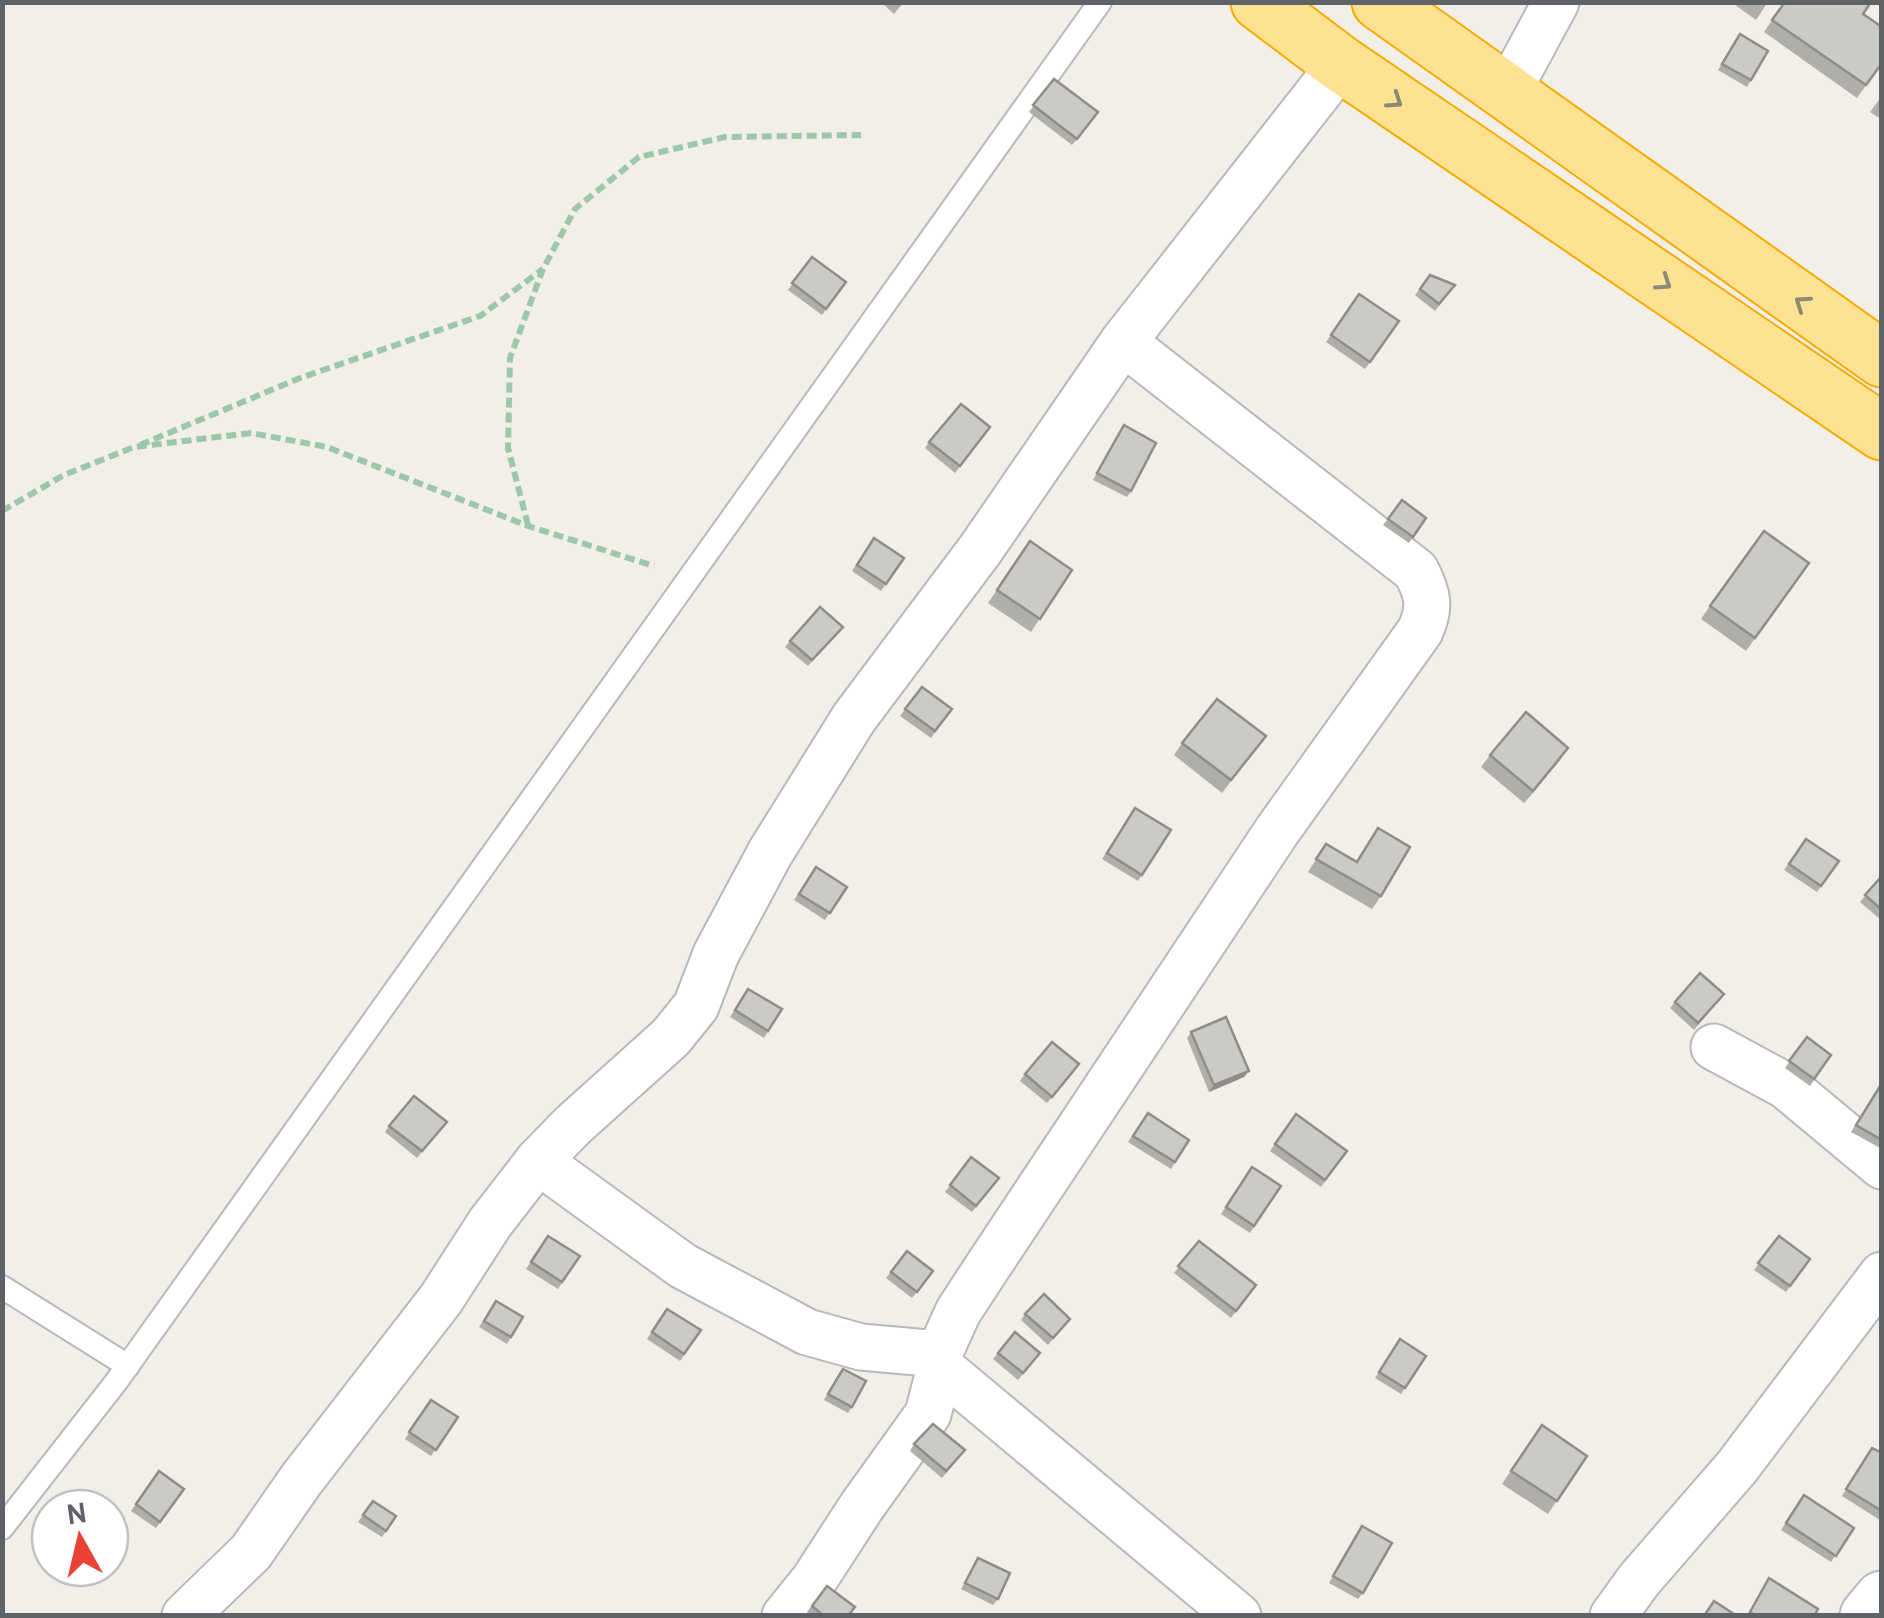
<svg xmlns="http://www.w3.org/2000/svg" width="1884" height="1618" viewBox="0 0 1884 1618" font-family="Overpass,sans-serif">
<rect width="100%" height="100%" fill="#f1efe8"/>
<g fill="none" stroke-linecap="round" stroke-linejoin="round">
<!-- lane casing -->
<g stroke="#b5b8bc" stroke-width="26">
<g id="lane">
<polyline points="2,1287 128,1366"/>
<polyline points="2,1528 116,1382 1100,2"/>
</g>
</g>
<!-- street casing -->
<g stroke="#b5b8bc" stroke-width="49">
<g id="street">
<polyline points="1507,93 1556,2"/>
<polyline points="1714,1047 1786,1086 1882,1166"/>
<polyline points="538,1161 683,1266 807,1332 861,1347 939,1354"/>
<polyline points="940,1367 1238,1616"/>
<polyline points="185,1616 251,1552 301,1480 441,1299 490,1223 538,1161 572,1126 671,1037 696,1006 716,954 770,853 854,718 980,550 1123,342 1341,64"/>
<path d="M785,1616l29,-36 48,-74 66,-92 12,-47 -1,-13 19,-42 28,-43 291,-438 143,-200c11,-24 8,-37 -4,-60l-293,-229"/>
<polyline points="1613,1616 1639,1580 1737,1467 1882,1275"/>
</g>
</g>
<!-- secondary casing -->
<g stroke="#b6babf" stroke-width="59">
<polyline id="secondary" points="1868,1616 1882,1599"/>
</g>
<!-- highway casing -->
<g stroke="#f9ab00" stroke-width="59">
<g id="highway">
<polyline points="1259,2 1341,64 1882,432"/>
<polyline points="1380,2 1882,359"/>
</g>
</g>
<!-- path -->
<g stroke="#9cc7a9" stroke-width="6" stroke-dasharray="10 5" stroke-linecap="butt">
<polyline points="140,445 300,378 480,316 543,269"/>
<polyline points="2,511 64,475 134,447 251,433 327,447 528,526 654,566"/>
<polyline points="528,525 508,448 510,358 543,269 575,209 639,157 725,137 861,135"/>
</g>
<!-- lane -->
<use href="#lane" stroke="#fff" stroke-width="22"/>
<!-- street -->
<use href="#street" stroke="#fff" stroke-width="45"/>
<!-- secondary -->
<use href="#secondary" stroke="#fff" stroke-width="55"/>
<!-- highway -->
<use href="#highway" stroke="#fde293" stroke-width="55"/>
</g>
<!-- wall -->
<g fill="#afaea9">
<polygon points="881,2 904,2 894,14"/>
<polygon points="1731,2 1768,2 1756,20"/>
<polygon points="1785,2 1863,14 1882,63 1857,98 1764,32"/>
<polygon points="1735,41 1751,80 1747,87 1718,70"/>
<polygon points="1054,79 1098,112 1072,145 1029,112"/>
<polygon points="1882,96 1882,120 1870,112"/>
<polygon points="812,257 846,282 822,315 788,290"/>
<polygon points="1430,275 1455,285 1435,311 1415,295"/>
<polygon points="1359,294 1399,321 1365,369 1326,342"/>
<polygon points="1124,425 1131,491 1127,497 1093,480"/>
<polygon points="990,427 955,473 925,448 929,442"/>
<polygon points="1402,500 1426,518 1409,543 1383,525"/>
<polygon points="874,538 904,558 881,591 852,571"/>
<polygon points="1030,541 1072,570 1031,632 988,603"/>
<polygon points="1809,563 1746,651 1701,619 1710,606"/>
<polygon points="843,627 808,666 785,647 790,641"/>
<polygon points="922,687 952,709 931,738 900,716"/>
<polygon points="1266,736 1222,793 1174,755 1182,743"/>
<polygon points="1490,755 1560,760 1524,803 1481,767"/>
<polygon points="1135,808 1171,830 1138,881 1102,859"/>
<polygon points="1378,828 1381,896 1372,909 1308,872 1326,844 1356,862"/>
<polygon points="1806,839 1839,861 1817,892 1784,870"/>
<polygon points="816,867 847,887 825,920 794,900"/>
<polygon points="1882,876 1882,920 1881,920 1860,902"/>
<polygon points="748,989 782,1009 764,1038 730,1017"/>
<polygon points="1719,1000 1694,1030 1670,1008 1675,1002"/>
<polygon points="1191,1032 1244,1077 1209,1092 1187,1038"/>
<polygon points="1807,1037 1831,1055 1810,1086 1785,1068"/>
<polygon points="1075,1071 1047,1103 1020,1081 1025,1074"/>
<polygon points="1882,1083 1882,1149 1851,1132"/>
<polygon points="1148,1113 1189,1140 1171,1169 1128,1142"/>
<polygon points="1296,1114 1347,1151 1321,1187 1270,1151"/>
<polygon points="389,1126 442,1128 417,1158 385,1132"/>
<polygon points="971,1157 999,1178 972,1212 945,1192"/>
<polygon points="1252,1167 1281,1186 1250,1233 1221,1214"/>
<polygon points="548,1236 580,1256 558,1289 526,1269"/>
<polygon points="1779,1236 1810,1259 1786,1292 1754,1270"/>
<polygon points="1199,1241 1256,1285 1231,1318 1174,1273"/>
<polygon points="907,1251 933,1271 912,1298 886,1278"/>
<polygon points="496,1301 511,1337 507,1344 479,1327"/>
<polygon points="667,1309 701,1330 680,1361 647,1339"/>
<polygon points="1025,1314 1070,1319 1048,1345 1021,1320"/>
<polygon points="1015,1332 1040,1353 1018,1380 993,1359"/>
<polygon points="1400,1339 1426,1356 1401,1394 1375,1378"/>
<polygon points="838,1375 852,1407 848,1413 824,1400"/>
<polygon points="431,1400 458,1417 431,1456 405,1439"/>
<polygon points="1542,1425 1587,1456 1548,1514 1502,1484"/>
<polygon points="914,1444 960,1457 942,1478 910,1451"/>
<polygon points="1872,1448 1882,1453 1880,1520 1842,1496"/>
<polygon points="159,1471 184,1489 156,1528 131,1511"/>
<polygon points="1804,1495 1854,1528 1831,1562 1781,1530"/>
<polygon points="373,1501 396,1516 382,1537 358,1522"/>
<polygon points="1358,1533 1363,1593 1358,1599 1329,1583"/>
<polygon points="978,1558 998,1599 993,1605 961,1589"/>
<polygon points="827,1586 848,1616 811,1616 807,1612"/>
</g>
<!-- shaded-wall -->
<g fill="#8f8d8a">
<polygon points="1568,748 1560,760 1524,803 1533,791"/>
<polygon points="1249,1071 1244,1077 1209,1092 1214,1085"/>
</g>
<!-- building -->
<g fill="#cccac5" stroke="#8f8d8a" stroke-width="2.5">
<polygon points="1785,2 1871,2 1863,14 1882,27 1882,63 1866,85 1772,20"/>
<polygon points="1740,34 1768,51 1751,80 1722,64"/>
<polygon points="1054,79 1098,112 1077,139 1033,105"/>
<polygon points="812,257 846,282 826,309 792,283"/>
<polygon points="1430,275 1455,285 1439,304 1420,289"/>
<polygon points="1359,294 1399,321 1370,362 1331,335"/>
<polygon points="961,404 990,427 960,466 929,442"/>
<polygon points="1124,425 1156,443 1131,491 1097,473"/>
<polygon points="1402,500 1426,518 1413,537 1388,519"/>
<polygon points="1764,531 1809,563 1755,638 1710,606"/>
<polygon points="874,538 904,558 886,584 857,565"/>
<polygon points="1030,541 1072,570 1040,619 997,590"/>
<polygon points="820,607 843,627 812,660 790,641"/>
<polygon points="922,687 952,709 935,731 905,709"/>
<polygon points="1217,699 1266,736 1231,780 1182,743"/>
<polygon points="1526,712 1568,748 1533,791 1490,755"/>
<polygon points="1135,808 1171,830 1142,875 1107,853"/>
<polygon points="1378,828 1410,847 1381,896 1316,859 1326,844 1357,862"/>
<polygon points="1806,839 1839,861 1821,886 1789,864"/>
<polygon points="816,867 847,887 830,913 799,894"/>
<polygon points="1882,876 1882,910 1865,895"/>
<polygon points="1700,973 1724,994 1698,1023 1675,1002"/>
<polygon points="748,989 782,1009 768,1031 735,1010"/>
<polygon points="1226,1017 1249,1071 1214,1085 1191,1032"/>
<polygon points="1807,1037 1831,1055 1814,1079 1789,1061"/>
<polygon points="1052,1042 1079,1064 1052,1097 1025,1074"/>
<polygon points="1882,1083 1882,1140 1856,1125"/>
<polygon points="414,1096 447,1122 422,1151 389,1126"/>
<polygon points="1148,1113 1189,1140 1175,1162 1133,1136"/>
<polygon points="1296,1114 1347,1151 1325,1180 1275,1144"/>
<polygon points="971,1157 999,1178 976,1206 950,1185"/>
<polygon points="1252,1167 1281,1186 1254,1226 1226,1207"/>
<polygon points="548,1236 580,1256 562,1282 531,1262"/>
<polygon points="1779,1236 1810,1259 1790,1286 1758,1263"/>
<polygon points="1199,1241 1256,1285 1236,1311 1178,1266"/>
<polygon points="907,1251 933,1271 917,1292 891,1272"/>
<polygon points="1044,1294 1070,1319 1053,1338 1025,1314"/>
<polygon points="496,1301 523,1317 511,1337 484,1321"/>
<polygon points="667,1309 701,1330 684,1354 652,1332"/>
<polygon points="1015,1332 1040,1353 1023,1373 998,1353"/>
<polygon points="1400,1339 1426,1356 1405,1388 1379,1372"/>
<polygon points="843,1369 866,1381 852,1407 828,1394"/>
<polygon points="431,1400 458,1417 436,1450 409,1432"/>
<polygon points="933,1424 965,1450 946,1471 914,1444"/>
<polygon points="1542,1425 1587,1456 1557,1501 1511,1471"/>
<polygon points="1872,1448 1882,1453 1882,1511 1846,1489"/>
<polygon points="159,1471 184,1489 160,1522 136,1504"/>
<polygon points="1804,1495 1854,1528 1836,1556 1786,1523"/>
<polygon points="373,1501 396,1516 386,1531 363,1515"/>
<polygon points="1362,1526 1392,1543 1363,1593 1333,1576"/>
<polygon points="978,1558 1010,1573 998,1599 965,1583"/>
<polygon points="1769,1578 1818,1609 1814,1616 1756,1616 1750,1612"/>
<polygon points="827,1586 855,1607 848,1616 824,1616 812,1606"/>
<polygon points="1714,1601 1737,1616 1704,1616"/>
</g>
<!-- one-way arrows -->
<defs><path id="oneway-chevron" d="M-2-3.5L2.5 0L-2 3.5" fill="none" stroke-width="1.6" stroke-linecap="round" stroke-linejoin="round" transform="scale(2.5)"/></defs>
<g stroke="#8e8975">
<use href="#oneway-chevron" transform="translate(1395 101) rotate(34)"/>
<use href="#oneway-chevron" transform="translate(1664 283) rotate(34)"/>
<use href="#oneway-chevron" transform="translate(1802 303) rotate(-145)"/>
</g>
<!-- border -->
<rect width="1884" height="1618" fill="none" stroke="#5f6368" stroke-width="10"/>
<!-- north arrow -->
<g transform="translate(80 1538) rotate(352)"><circle r="48" fill="#ffffff" stroke="#bfc1c3" stroke-width="2.5"/>
<path d="M0-8L18 38L0 25L-18 38Z" fill="#ea4335"/>
<text y="-15" font-size="28" font-weight="bold" text-anchor="middle" fill="#5f6368">N</text>
</g>
</svg>
